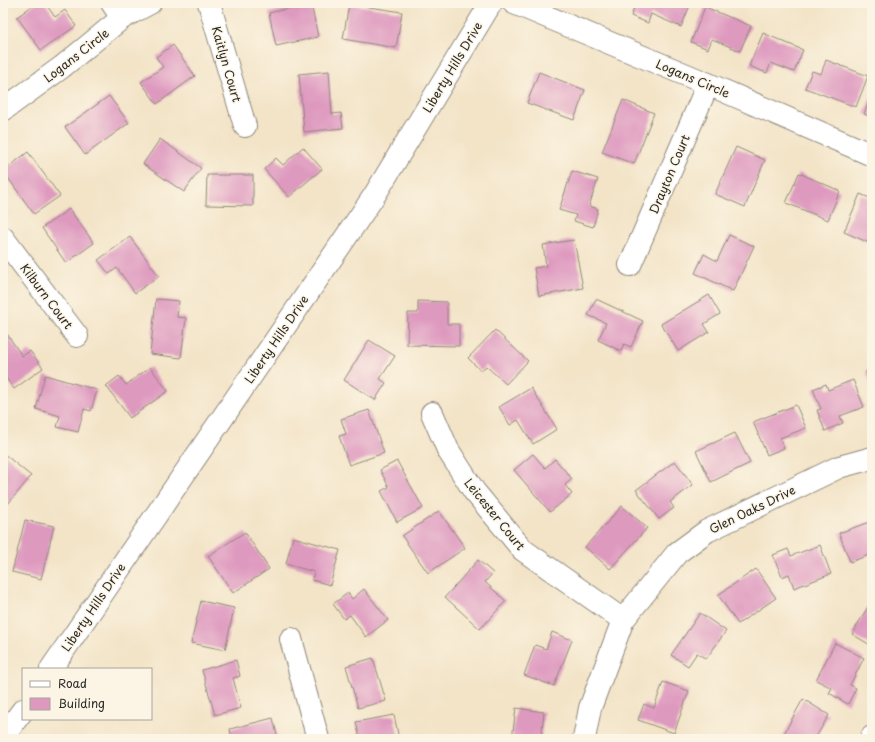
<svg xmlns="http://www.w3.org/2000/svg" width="875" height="742" viewBox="0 0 875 742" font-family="'Playpen Sans',sans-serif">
<rect width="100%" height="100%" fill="#fcf5e5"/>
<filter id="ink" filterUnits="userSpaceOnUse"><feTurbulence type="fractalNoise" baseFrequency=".025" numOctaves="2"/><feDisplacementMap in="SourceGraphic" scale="8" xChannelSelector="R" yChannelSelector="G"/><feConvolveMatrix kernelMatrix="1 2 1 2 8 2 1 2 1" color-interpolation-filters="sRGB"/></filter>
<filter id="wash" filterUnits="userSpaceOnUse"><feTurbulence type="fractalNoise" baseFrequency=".012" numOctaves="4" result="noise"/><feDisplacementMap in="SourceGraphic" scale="16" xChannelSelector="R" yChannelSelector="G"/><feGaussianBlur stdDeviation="0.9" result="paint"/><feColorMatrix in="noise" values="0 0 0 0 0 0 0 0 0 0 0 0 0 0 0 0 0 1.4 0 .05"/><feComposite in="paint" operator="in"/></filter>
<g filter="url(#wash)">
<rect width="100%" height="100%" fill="#f3e4c8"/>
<g id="blocks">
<!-- building -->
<g fill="#de99bf">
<polygon points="36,3 45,3 55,17 65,10 76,26 41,50 17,17"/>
<polygon points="311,3 318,37 276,46 269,13"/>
<polygon points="607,3 625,3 622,9"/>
<polygon points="636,3 691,3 681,27 651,14 648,23 631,16"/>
<polygon points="349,4 402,12 396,48 343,39"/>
<polygon points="705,7 751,26 740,51 712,39 708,49 691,42"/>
<polygon points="763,33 803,50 794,72 771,63 767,73 749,66"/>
<polygon points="173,45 195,76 157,104 141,82 163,67 156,57"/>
<polygon points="826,60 868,76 856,107 805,88 812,71 821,74"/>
<polygon points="329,71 332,114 341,113 343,128 304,132 299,74"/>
<polygon points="539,72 585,90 574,120 527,103"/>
<polygon points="872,94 872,117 864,114"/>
<polygon points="109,96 129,123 85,155 65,127"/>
<polygon points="623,100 654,113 634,164 602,152"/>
<polygon points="160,139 201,168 184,192 143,164"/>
<polygon points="303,147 322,169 289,197 264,169 276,158 283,165"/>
<polygon points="736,147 765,160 745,207 715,194"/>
<polygon points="28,152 60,196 34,214 3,171"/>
<polygon points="572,171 598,179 589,206 598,209 593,227 574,221 576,215 559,210"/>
<polygon points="799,173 840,191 828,220 786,203"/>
<polygon points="207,175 253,175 253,206 206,205"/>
<polygon points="860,194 872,199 872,244 844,232"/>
<polygon points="69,209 94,243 66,263 42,228"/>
<polygon points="729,235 754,246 733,291 695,273 704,254 717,261"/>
<polygon points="130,237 159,276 135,293 117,268 109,274 98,260"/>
<polygon points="574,240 583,288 539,296 534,268 546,266 543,245"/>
<polygon points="709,295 720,314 704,324 709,332 678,351 661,324"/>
<polygon points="156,299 179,301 177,317 186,318 181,358 150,354"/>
<polygon points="596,299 643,321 631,347 624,344 621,351 598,340 606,323 588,315"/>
<polygon points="418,301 447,302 447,324 459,324 459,346 407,345 408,313 418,313"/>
<polygon points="495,330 528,361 506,384 486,366 481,371 468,358"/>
<polygon points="7,334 22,356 30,351 43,368 14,389 3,374 3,337"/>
<polygon points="369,340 395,356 380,379 386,383 375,400 344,380"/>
<polygon points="150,367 168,391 130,418 106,386 119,376 126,385"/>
<polygon points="872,369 872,386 866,371"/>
<polygon points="45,375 97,390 91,411 84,409 78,432 57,427 60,416 36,409"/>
<polygon points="853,380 864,407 840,416 843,423 825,431 817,410 821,409 813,389 826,384 828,390"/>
<polygon points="531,388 557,429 533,444 518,420 510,425 499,407"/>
<polygon points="796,405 806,428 780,438 784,448 767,455 753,422"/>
<polygon points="369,410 384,453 349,465 339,436 346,434 341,419"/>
<polygon points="735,433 750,463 711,482 696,451"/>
<polygon points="3,453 31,476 8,504 3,500"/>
<polygon points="533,454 545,468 555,459 572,479 565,485 572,494 550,512 514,470"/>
<polygon points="397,461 423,508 397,522 381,491 389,487 380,470"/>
<polygon points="675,461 693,485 670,502 674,508 659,519 636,490"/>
<polygon points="622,506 647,528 610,569 585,547"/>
<polygon points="439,511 465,548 428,573 402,536"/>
<polygon points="25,520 54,526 41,579 12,572"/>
<polygon points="872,521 872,554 850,562 839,533"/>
<polygon points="245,532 269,569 233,593 208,556"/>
<polygon points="293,537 340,550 330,585 312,580 314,572 286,564"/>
<polygon points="820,545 831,574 794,588 789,574 782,577 773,555 788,549 791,556"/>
<polygon points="478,560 493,573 485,582 506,601 480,629 445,597"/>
<polygon points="756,569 776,598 738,624 718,595"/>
<polygon points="364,589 388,620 366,637 350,615 344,619 333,604 348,593 352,599"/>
<polygon points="872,600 872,646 852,634"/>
<polygon points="201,601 234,608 225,650 191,643"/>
<polygon points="700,613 726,631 706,659 697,653 688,666 671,655"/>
<polygon points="552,632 572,640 554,686 524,675 535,645 546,649"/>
<polygon points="835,643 864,658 850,685 856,688 848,704 829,693 832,688 816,680"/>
<polygon points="373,658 386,701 358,708 346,666"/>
<polygon points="236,660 240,676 233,678 241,708 215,715 202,670"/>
<polygon points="663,682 689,691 674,733 638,720 644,704 654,708"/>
<polygon points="803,699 829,715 816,737 820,739 781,739"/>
<polygon points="516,708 544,712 541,739 512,739"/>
<polygon points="394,715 399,739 360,739 356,722"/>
<polygon points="273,718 278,739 232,739 230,729"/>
</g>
</g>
</g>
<g filter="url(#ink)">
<use href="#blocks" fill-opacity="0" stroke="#8f887a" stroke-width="1"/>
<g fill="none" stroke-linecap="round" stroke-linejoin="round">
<!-- minor casing -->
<g stroke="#8f887a" stroke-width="24">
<g id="minor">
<polyline points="112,3 122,18"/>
<polyline points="209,3 245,126"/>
<polyline points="514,3 708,84 872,155"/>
<polyline points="3,110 62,67 122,18 150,3"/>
<polyline points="3,238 77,336"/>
<polyline points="630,265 708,84"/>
<polyline points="432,413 448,450 474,491 523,550 623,620"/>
<polyline points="291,639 318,739"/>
<polyline points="51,669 374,196 491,3"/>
<polyline points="3,737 23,710"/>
<polyline points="584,739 590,708 623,620 677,553 707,531 839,467 872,458"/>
<polyline points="871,739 872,737"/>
</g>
</g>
<!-- minor -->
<use href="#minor" stroke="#fff" stroke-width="22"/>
</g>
</g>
<g text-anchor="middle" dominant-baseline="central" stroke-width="3" stroke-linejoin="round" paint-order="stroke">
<!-- street labels -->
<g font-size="12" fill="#2b2b2b" stroke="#fcf5e5">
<text transform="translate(76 55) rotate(-38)">Logans Circle</text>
<text transform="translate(227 64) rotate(74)">Kaitlyn Court</text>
<text transform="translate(452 67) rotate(-59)">Liberty Hills Drive</text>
<text transform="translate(693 78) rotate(23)">Logans Circle</text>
<text transform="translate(669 174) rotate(-67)">Drayton Court</text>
<text transform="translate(47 296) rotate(53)">Kilburn Court</text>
<text transform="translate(276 339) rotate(-56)">Liberty Hills Drive</text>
<text transform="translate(752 509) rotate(-26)">Glen Oaks Drive</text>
<text transform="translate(495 514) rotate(51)">Leicester Court</text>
<text transform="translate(93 607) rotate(-56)">Liberty Hills Drive</text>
</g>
</g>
<!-- margin -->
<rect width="875" height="742" fill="none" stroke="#fcf5e5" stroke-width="16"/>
<!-- legend -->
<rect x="22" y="668" width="130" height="52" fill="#fcf5e5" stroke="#a8a49b"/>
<rect x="30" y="681" width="20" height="6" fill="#ffffff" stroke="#a8a49b"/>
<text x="58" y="688" font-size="12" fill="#2b2b2b">Road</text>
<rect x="30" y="698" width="20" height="12" fill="#de99bf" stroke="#a8a49b"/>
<text x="58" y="708" font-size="12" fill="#2b2b2b">Building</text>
</svg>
